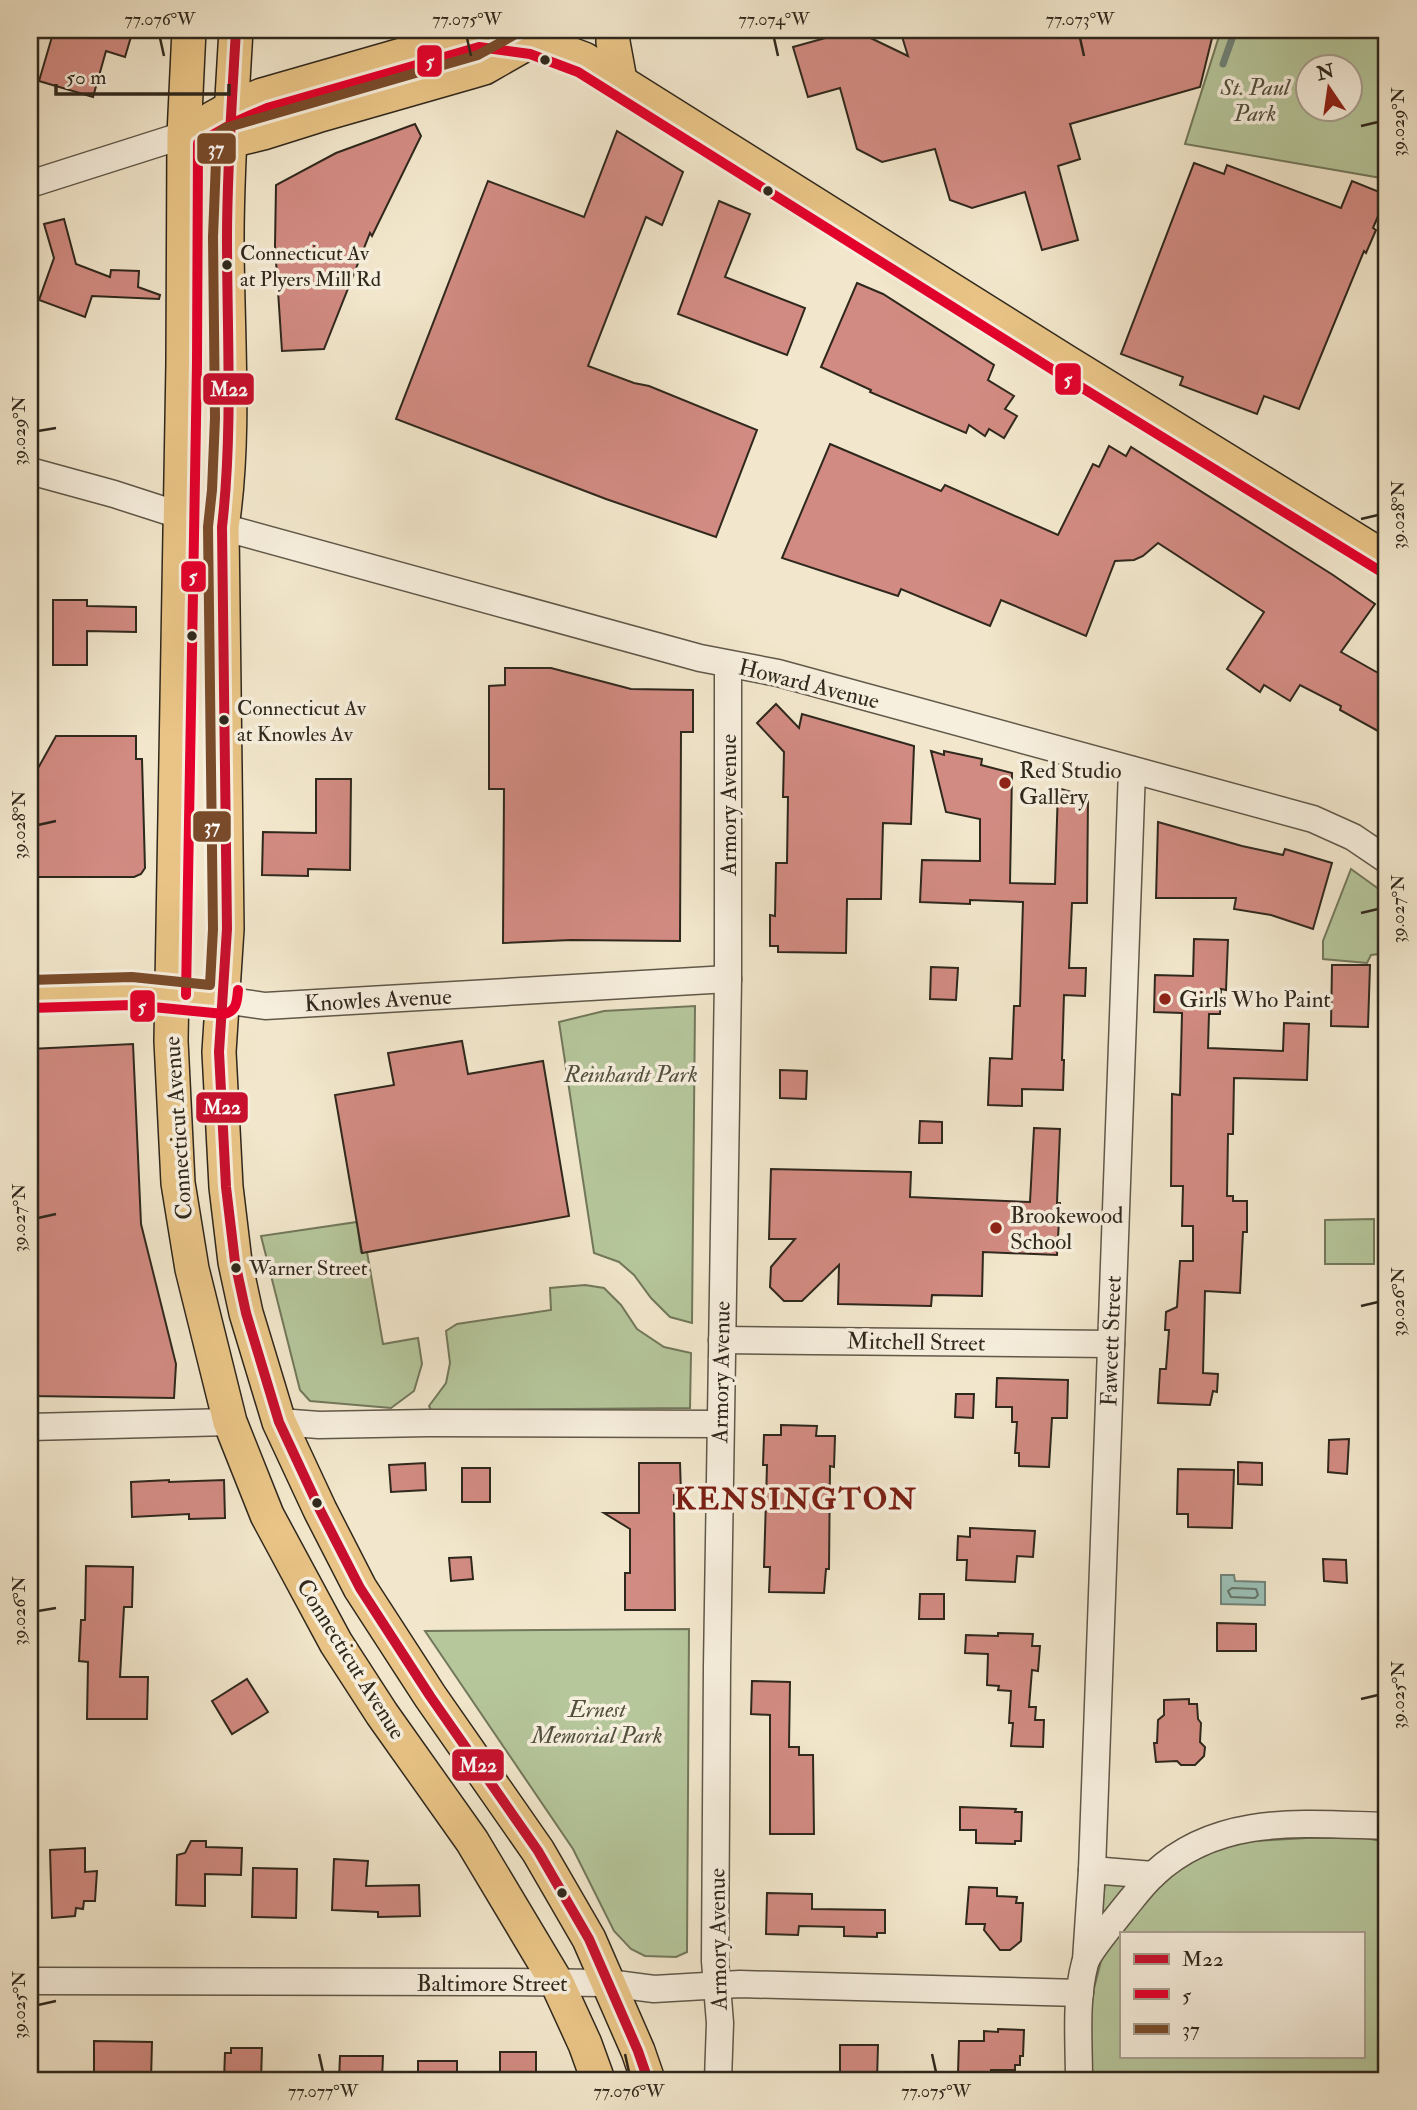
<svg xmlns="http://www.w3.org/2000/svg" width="1417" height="2110" viewBox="0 0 1417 2110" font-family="'IM FELL Double Pica',serif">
<rect width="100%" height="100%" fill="#f2e7cc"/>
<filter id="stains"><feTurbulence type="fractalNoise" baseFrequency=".00286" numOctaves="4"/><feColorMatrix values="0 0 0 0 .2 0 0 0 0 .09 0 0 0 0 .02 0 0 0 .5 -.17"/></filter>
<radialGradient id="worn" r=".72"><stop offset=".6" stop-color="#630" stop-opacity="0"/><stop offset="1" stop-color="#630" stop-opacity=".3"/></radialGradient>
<!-- green -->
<g fill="#b6c79c" stroke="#72785c" stroke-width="2" fill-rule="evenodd">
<path d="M1221,30h166v149l-202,-35zM1308,66h42v42h-42z"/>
<polygon points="1351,869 1387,895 1387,953 1371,955 1367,963 1323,959 1323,941"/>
<polygon points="695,1006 692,1323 670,1317 651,1298 634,1275 619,1262 594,1253 559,1022 604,1011"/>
<polygon points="1374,1219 1374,1264 1325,1264 1325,1220"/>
<polygon points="357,1222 361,1252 367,1252 383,1344 418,1338 422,1364 414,1391 391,1408 310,1401 300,1390 261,1236"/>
<polygon points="585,1285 604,1288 621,1305 637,1329 664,1347 691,1353 690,1408 431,1410 429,1406 446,1383 450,1363 446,1331 457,1324 551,1310 550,1288"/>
<polygon points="689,1629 687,1952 676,1957 645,1956 631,1949 614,1931 573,1849 425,1631"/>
<path d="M1307,1838h58l22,4v238h-298v-54l4,-34 8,-31 13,-23 48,-57 30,-19 31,-15 28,-6zM1121,1933h242v123h-242z"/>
<polygon points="1105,1883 1129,1886 1101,1916"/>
</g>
<!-- water -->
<polygon fill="#9bc0b6" stroke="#708379" stroke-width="2" points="1221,1575 1234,1575 1235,1581 1265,1582 1265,1605 1221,1604"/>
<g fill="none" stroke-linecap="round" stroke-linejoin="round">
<!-- shore -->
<polygon stroke="#65746a" stroke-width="2" points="1232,1588 1256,1589 1258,1595 1255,1598 1231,1597 1228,1591"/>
<!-- stream -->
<polyline stroke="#708379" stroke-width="7" points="1223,64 1235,30"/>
</g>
<!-- building -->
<g fill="#d28b82" stroke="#2f281d" stroke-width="2">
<polygon points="54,30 133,30 125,57 106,51 93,97 39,81"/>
<polygon points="854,30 908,56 900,30 1214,30 1200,87 1070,124 1080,159 1058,166 1078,240 1042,250 1025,192 972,208 950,200 935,149 882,162 857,149 840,88 808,97 793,47"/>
<polygon points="415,124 421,136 372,236 370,233 324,349 282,351 275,246 276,185 336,153"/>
<polygon points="617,131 683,172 662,225 646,217 588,366 634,383 649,386 757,430 716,537 606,499 396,419 488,181 584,217"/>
<polygon points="1194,163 1224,174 1227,165 1341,208 1352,181 1387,195 1373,228 1376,230 1366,253 1364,251 1299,409 1264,396 1257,414 1180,385 1183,377 1121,354"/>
<polygon points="719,201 750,214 725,277 805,308 787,355 678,314"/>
<polygon points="64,219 76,264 110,277 111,270 139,271 138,287 160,295 159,299 92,296 85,317 39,300 54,258 44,224"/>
<polygon points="857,283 883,294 994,365 988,380 1014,396 1005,409 1017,416 1004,438 989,429 985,436 969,425 966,433 870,392 871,390 821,367"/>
<polygon points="830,444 941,491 945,485 1058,535 1093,464 1099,467 1109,446 1126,456 1131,447 1333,575 1375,604 1341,652 1387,678 1387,736 1340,710 1341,706 1300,685 1290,701 1264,685 1260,692 1227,669 1264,612 1158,543 1143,556 1134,560 1115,561 1086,636 1001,600 990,626 901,589 898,596 782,558"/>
<polygon points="53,600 87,600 87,606 136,607 136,632 87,631 87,665 53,665"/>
<polygon points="505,668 551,668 631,689 693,690 693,732 681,732 680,941 571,940 503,943 504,789 489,789 489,686 505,685"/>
<polygon points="776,704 799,728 802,714 914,746 911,824 883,823 881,899 847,899 846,953 778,952 778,946 770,946 770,915 775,916 776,863 787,863 788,797 783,797 784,752 757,723"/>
<polygon points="56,736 136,736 136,759 142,759 145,868 141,874 134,877 37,877 37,770"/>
<polygon points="931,751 944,755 944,751 982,759 981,765 1012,773 1010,883 1055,884 1058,788 1088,797 1087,903 1072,903 1069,968 1086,968 1085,996 1064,995 1062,1060 1064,1060 1063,1090 1022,1089 1022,1106 988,1105 990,1058 1012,1059 1014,1006 1020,1006 1023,902 970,900 970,904 920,902 922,860 980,861 980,819 946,812"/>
<polygon points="316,779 351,779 350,870 308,869 308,876 262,875 263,832 316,833"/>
<polygon points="1158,822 1242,846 1283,855 1285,849 1332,863 1313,929 1271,915 1234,909 1236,898 1156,898"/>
<polygon points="1194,939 1228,940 1226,990 1221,989 1220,1014 1209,1014 1208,1048 1283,1051 1284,1023 1309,1024 1307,1080 1234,1078 1233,1134 1228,1134 1227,1196 1233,1196 1233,1201 1247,1201 1247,1232 1243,1232 1240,1293 1205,1291 1203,1373 1218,1374 1217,1392 1213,1391 1210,1405 1158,1403 1160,1369 1166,1369 1169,1330 1165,1330 1166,1312 1177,1307 1180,1261 1193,1261 1193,1226 1182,1226 1183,1186 1171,1186 1172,1094 1180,1095 1182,1013 1154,1012 1155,975 1193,976"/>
<polygon points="1332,965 1370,965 1368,1027 1331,1026"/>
<polygon points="931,967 958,968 956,1000 930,999"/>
<polygon points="462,1041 468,1074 543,1061 569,1216 362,1253 335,1095 394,1085 388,1053"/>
<polygon points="133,1044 141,1224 176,1364 174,1398 30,1396 30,1049"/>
<polygon points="780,1070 807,1071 806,1099 780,1098"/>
<polygon points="920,1121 942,1122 942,1143 919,1143"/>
<polygon points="1034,1128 1060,1129 1057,1203 1060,1203 1057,1255 983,1252 982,1296 932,1295 931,1306 838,1304 839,1265 802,1301 784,1301 770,1287 771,1267 795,1239 769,1239 771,1169 911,1172 910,1197 1030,1202"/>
<polygon points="997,1378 1068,1380 1067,1418 1052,1418 1049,1467 1019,1466 1019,1453 1015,1453 1017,1422 1012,1422 1012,1407 996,1407"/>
<polygon points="956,1394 974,1394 973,1418 955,1417"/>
<polygon points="781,1425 817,1426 816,1436 835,1436 834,1467 830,1466 829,1569 826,1569 824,1593 769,1592 770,1567 764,1567 767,1465 763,1465 764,1435 781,1435"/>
<polygon points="1349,1439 1347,1474 1328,1472 1329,1440"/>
<polygon points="1238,1462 1262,1463 1262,1485 1238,1484"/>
<polygon points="425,1463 426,1490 391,1492 389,1465"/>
<polygon points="639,1463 680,1463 681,1495 674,1495 675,1610 625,1610 625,1573 630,1573 630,1529 604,1513 639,1513"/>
<rect x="462" y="1468" width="28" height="34"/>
<polygon points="1178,1469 1234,1470 1232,1528 1188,1527 1188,1514 1177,1514"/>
<polygon points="169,1480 169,1482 224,1480 225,1518 189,1519 189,1514 132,1517 131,1482"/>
<polygon points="970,1528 1035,1531 1033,1557 1017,1556 1015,1582 966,1580 967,1560 957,1560 958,1536 970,1537"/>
<polygon points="471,1557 473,1579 451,1581 449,1558"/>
<polygon points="1323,1559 1346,1560 1347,1583 1324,1581"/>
<polygon points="86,1566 133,1567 132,1607 124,1607 120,1677 148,1677 147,1719 87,1719 88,1662 79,1661 81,1620 85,1620"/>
<polygon points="920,1594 944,1594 944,1619 919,1619"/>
<polygon points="1217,1623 1256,1624 1256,1651 1217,1651"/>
<polygon points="998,1633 1033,1634 1032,1646 1040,1646 1038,1671 1032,1670 1029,1707 1036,1707 1035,1720 1044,1720 1043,1747 1011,1746 1013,1723 1009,1723 1011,1691 998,1690 999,1686 987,1685 988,1654 965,1653 966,1635 998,1636"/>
<polygon points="247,1679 268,1712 232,1734 212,1701"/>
<polygon points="752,1681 790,1682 789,1747 799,1747 799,1755 813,1755 814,1834 770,1834 770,1715 751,1714"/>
<polygon points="1189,1699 1189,1704 1197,1704 1198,1719 1201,1723 1200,1742 1205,1747 1204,1756 1195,1765 1181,1765 1177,1761 1156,1762 1154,1743 1157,1743 1158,1720 1164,1715 1164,1700"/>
<polygon points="960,1807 1016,1809 1015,1812 1022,1812 1021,1841 1015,1841 1015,1844 976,1843 976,1830 960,1830"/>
<polygon points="191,1841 206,1841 206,1847 242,1848 241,1875 205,1874 205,1906 176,1905 177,1855 185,1853"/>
<polygon points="85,1848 85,1872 97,1871 95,1901 84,1901 83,1909 76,1908 75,1916 52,1918 50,1850"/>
<polygon points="334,1859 368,1861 366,1886 419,1885 420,1916 378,1917 378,1912 332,1910"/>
<polygon points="253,1868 297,1869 296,1918 252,1917"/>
<polygon points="969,1887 997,1888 997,1896 1017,1897 1016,1903 1023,1903 1021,1941 1010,1950 1000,1950 984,1930 985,1924 966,1924"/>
<polygon points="767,1893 812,1894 812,1909 885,1910 885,1933 877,1933 877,1937 844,1936 844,1927 799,1926 798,1935 766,1934"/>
<polygon points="998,2029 1024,2030 1023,2056 1020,2056 1020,2065 1015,2065 1015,2070 991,2070 991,2074 958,2073 959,2041 984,2041 984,2031 998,2032"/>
<polygon points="94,2041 152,2042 151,2080 94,2080"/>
<polygon points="840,2045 878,2045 877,2080 840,2080"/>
<polygon points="231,2048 262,2048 261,2080 224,2080 225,2053 231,2053"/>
<rect x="500" y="2052" width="36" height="28"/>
<polygon points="340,2056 383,2056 382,2080 339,2080"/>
<rect x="418" y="2061" width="39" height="19"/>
</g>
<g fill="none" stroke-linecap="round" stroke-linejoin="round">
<!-- minor casing -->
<g stroke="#605849" stroke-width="29">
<g id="minor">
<polyline points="30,184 184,135"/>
<polyline points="30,471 114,494 179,515"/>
<polyline points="222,527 700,658 778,673 1313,819 1353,837 1387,860"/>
<polyline points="223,1000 265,1006 728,979"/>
<polyline points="722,1340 1111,1344"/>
<polyline points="279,1422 319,1425 428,1423 720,1424"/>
<polyline points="30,1427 230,1422"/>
<polyline points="1092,1870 1153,1875"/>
<polyline points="1086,1960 1092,1870 1132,770"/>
<polyline points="30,1981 499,1982 608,1983 654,1989 740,1984 1080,1993"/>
<polyline points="718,2080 720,2023 715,1961 717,1667 728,979 728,664"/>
<path d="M1079,2080c0,-38 -4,-80 6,-117 4,-13 28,-40 37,-52 10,-12 20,-26 32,-37 65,-61 151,-50 233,-48"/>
</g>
</g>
<!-- major casing -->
<g stroke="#2f281d" stroke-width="36">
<g id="major">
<polyline points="189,30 184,135 183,363 171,1041 178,1183 192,1269 230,1422 267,1515 336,1643 382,1714 472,1841 557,1983 585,2044 598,2080"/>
<path d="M236,30c-4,69 -9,139 -9,208 0,95 9,195 -5,289l5,402 -8,123 7,135 9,75 11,51 33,109 41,88 40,78 70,108 108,155 51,88 49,112 10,29"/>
<polyline points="613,30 613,42 620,80"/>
<polyline points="213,118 231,108 262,95 478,33 533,40 584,59 1065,361 1387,559"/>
<polyline points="210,138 230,141 263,133 317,116 474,71 484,68 533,40"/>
<polyline points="30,994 132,991 223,1000"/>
</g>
</g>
<!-- minor -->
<use href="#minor" stroke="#f7efde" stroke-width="26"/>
<!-- major -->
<use href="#major" stroke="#e9c486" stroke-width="33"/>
<!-- bus-1 casing -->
<g stroke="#f7efde" stroke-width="16">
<path id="bus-1" d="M236,30c-4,69 -9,139 -9,208 0,97 6,193 -5,289l5,402 -8,123 7,135 9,75 11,51 33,109 41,88 40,78 70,108 108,155 51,88 49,112 10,29"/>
</g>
<!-- bus-2 casing -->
<g stroke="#f7efde" stroke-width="16">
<g id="bus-2">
<polyline points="186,995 197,363 198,143 237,121 267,108 479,47 530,54 578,72 1058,373 1380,571"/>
<path d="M30,1008l102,-3 92,9c13,-3 13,-13 14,-24"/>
</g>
</g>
<!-- bus-3 casing -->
<g stroke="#f7efde" stroke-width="16">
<polyline id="bus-3" points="30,980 132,977 210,985 213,929 208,527 212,490 215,418 213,237 217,135 225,128 478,55 523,30"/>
</g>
<!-- bus-1 -->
<use href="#bus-1" stroke="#c8102e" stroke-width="10"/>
<!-- bus-2 -->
<use href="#bus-2" stroke="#e4002b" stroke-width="10"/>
<!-- bus-3 -->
<use href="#bus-3" stroke="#7a4b2a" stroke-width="10"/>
</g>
<!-- ticks -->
<path fill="none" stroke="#2f281d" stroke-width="2.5" d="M160,38l4,18M467,38l4,18M774,38l4,18M1080,38l4,18M1361,126l17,-4M38,431l18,-3M1361,519l17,-4M38,825l18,-4M1361,913l17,-4M38,1218l18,-4M1361,1306l17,-4M38,1611l18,-3M1361,1699l17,-4M38,2005l18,-4M319,2054l4,18M625,2054l4,18M932,2054l4,18"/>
<!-- markers -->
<g fill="#2f281d" stroke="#f7efde" stroke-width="2.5">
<circle cx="545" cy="60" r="6"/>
<circle cx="768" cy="191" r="6"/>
<circle cx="227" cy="265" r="6"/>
<circle cx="192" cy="636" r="6"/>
<circle cx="224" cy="720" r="6"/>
<circle cx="236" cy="1268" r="6"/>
<circle cx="317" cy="1503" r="6"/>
<circle cx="562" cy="1893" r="6"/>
</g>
<g fill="#8f2418" stroke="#f7efde" stroke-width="2.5">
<circle cx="1005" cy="783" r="7"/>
<circle cx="1165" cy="999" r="7"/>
<circle cx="996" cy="1228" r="7"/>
</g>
<g text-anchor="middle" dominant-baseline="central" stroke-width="7" stroke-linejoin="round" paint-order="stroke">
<!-- bus labels -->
<g font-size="21" fill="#2f281d" stroke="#f7efde" text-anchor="start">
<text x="240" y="253">Connecticut Av<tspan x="240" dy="26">at Plyers Mill Rd</tspan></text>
<text x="237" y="708">Connecticut Av<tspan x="237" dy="26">at Knowles Av</tspan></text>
<text x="249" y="1268">Warner Street</text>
</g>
<!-- park labels -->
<g font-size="23" font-style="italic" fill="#51503d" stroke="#f7efde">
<text x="1255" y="87">St. Paul<tspan x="1255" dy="26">Park</tspan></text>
<text x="631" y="1074">Reinhardt Park</text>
<text x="597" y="1709">Ernest<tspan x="597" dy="26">Memorial Park</tspan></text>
</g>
<!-- street labels -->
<g font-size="23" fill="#2f281d" stroke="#f7efde">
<text transform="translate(809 684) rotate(14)">Howard Avenue</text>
<text transform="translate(728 805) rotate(-90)">Armory Avenue</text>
<text transform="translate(378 1000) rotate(-3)">Knowles Avenue</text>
<text transform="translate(178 1128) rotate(-94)">Connecticut Avenue</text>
<text transform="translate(1111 1341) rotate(-88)">Fawcett Street</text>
<text transform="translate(916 1342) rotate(1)">Mitchell Street</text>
<text transform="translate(721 1372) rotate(-89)">Armory Avenue</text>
<text transform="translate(351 1659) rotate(58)">Connecticut Avenue</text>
<text transform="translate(718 1939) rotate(-91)">Armory Avenue</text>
<text x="492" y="1983">Baltimore Street</text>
</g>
<!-- poi labels -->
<g font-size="23" fill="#2f281d" stroke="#f7efde" text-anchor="start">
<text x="1019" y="770">Red Studio<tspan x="1019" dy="26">Gallery</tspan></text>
<text x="1179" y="999">Girls Who Paint</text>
<text x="1010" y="1215">Brookewood<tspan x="1010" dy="26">School</tspan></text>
</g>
<!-- district labels -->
<g font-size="30" font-weight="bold" letter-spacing="2" fill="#7a1f14" stroke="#f7efde">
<text x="796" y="1499">KENSINGTON</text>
</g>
</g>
<g stroke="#f7efde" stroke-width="2.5">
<rect x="416" y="44" width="27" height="34" rx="7" fill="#e4002b"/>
<rect x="196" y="132" width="41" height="33" rx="7" fill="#7a4b2a"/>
<rect x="1054" y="362" width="28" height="34" rx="7" fill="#e4002b"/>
<rect x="202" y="372" width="53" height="34" rx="7" fill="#c8102e"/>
<rect x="180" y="560" width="27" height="33" rx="7" fill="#e4002b"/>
<rect x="192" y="810" width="40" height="33" rx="7" fill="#7a4b2a"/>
<rect x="129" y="989" width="27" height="34" rx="7" fill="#e4002b"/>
<rect x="195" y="1091" width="54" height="33" rx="7" fill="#c8102e"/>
<rect x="451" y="1748" width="54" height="34" rx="7" fill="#c8102e"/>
</g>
<g font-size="19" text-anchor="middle" font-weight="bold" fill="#fff">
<text x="430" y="68">5</text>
<text x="216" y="155">37</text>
<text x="1068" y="386">5</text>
<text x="229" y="396">M22</text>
<text x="193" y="583">5</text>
<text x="212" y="833">37</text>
<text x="142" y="1013">5</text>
<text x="222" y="1114">M22</text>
<text x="478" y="1772">M22</text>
</g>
<!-- margin -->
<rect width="1417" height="2110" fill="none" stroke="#f2e7cc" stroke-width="77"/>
<!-- legend -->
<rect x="1120" y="1932" width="245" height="126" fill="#f7efde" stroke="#a79f91" stroke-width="2"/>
<rect x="1134" y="1954" width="35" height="10" fill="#c8102e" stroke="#a79f91" stroke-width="2"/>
<text x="1182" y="1966" font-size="21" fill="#2f281d">M22</text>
<rect x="1134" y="1989" width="35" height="10" fill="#e4002b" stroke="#a79f91" stroke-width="2"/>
<text x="1182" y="2002" font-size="21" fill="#2f281d">5</text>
<rect x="1134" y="2024" width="35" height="10" fill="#7a4b2a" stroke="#a79f91" stroke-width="2"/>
<text x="1182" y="2036" font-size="21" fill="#2f281d">37</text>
<!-- north arrow -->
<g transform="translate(1329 88) rotate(347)"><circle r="33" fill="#f7efde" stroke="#a79f91" stroke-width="2"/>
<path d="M0-5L12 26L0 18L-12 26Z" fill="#8f2418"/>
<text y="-10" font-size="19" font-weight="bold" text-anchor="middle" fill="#2f281d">N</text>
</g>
<!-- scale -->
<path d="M56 84v10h173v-10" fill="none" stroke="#2f281d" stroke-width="3.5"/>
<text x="66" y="84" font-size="21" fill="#2f281d" stroke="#f7efde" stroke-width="5" paint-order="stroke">50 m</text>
<rect x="38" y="38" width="1340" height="2034" fill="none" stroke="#2f281d" stroke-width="2.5"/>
<g font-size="18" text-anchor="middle" fill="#2f281d">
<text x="160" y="25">77.076°W</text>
<text x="467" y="25">77.075°W</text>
<text x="774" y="25">77.074°W</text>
<text x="1080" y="25">77.073°W</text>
<text transform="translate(1398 122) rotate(-90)" y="6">39.029°N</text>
<text transform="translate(19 431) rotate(-90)" y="6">39.029°N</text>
<text transform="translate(1398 515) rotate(-90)" y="6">39.028°N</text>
<text transform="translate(19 825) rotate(-90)" y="6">39.028°N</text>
<text transform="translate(1398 909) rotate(-90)" y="6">39.027°N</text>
<text transform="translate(19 1218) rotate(-90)" y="6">39.027°N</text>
<text transform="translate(1398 1302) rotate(-90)" y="6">39.026°N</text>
<text transform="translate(19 1611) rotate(-90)" y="6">39.026°N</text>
<text transform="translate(1398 1695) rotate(-90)" y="6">39.025°N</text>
<text transform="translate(19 2005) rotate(-90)" y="6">39.025°N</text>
<text x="323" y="2097">77.077°W</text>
<text x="629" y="2097">77.076°W</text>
<text x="936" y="2097">77.075°W</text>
</g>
<rect width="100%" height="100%" filter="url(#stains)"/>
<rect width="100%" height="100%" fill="url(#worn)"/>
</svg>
